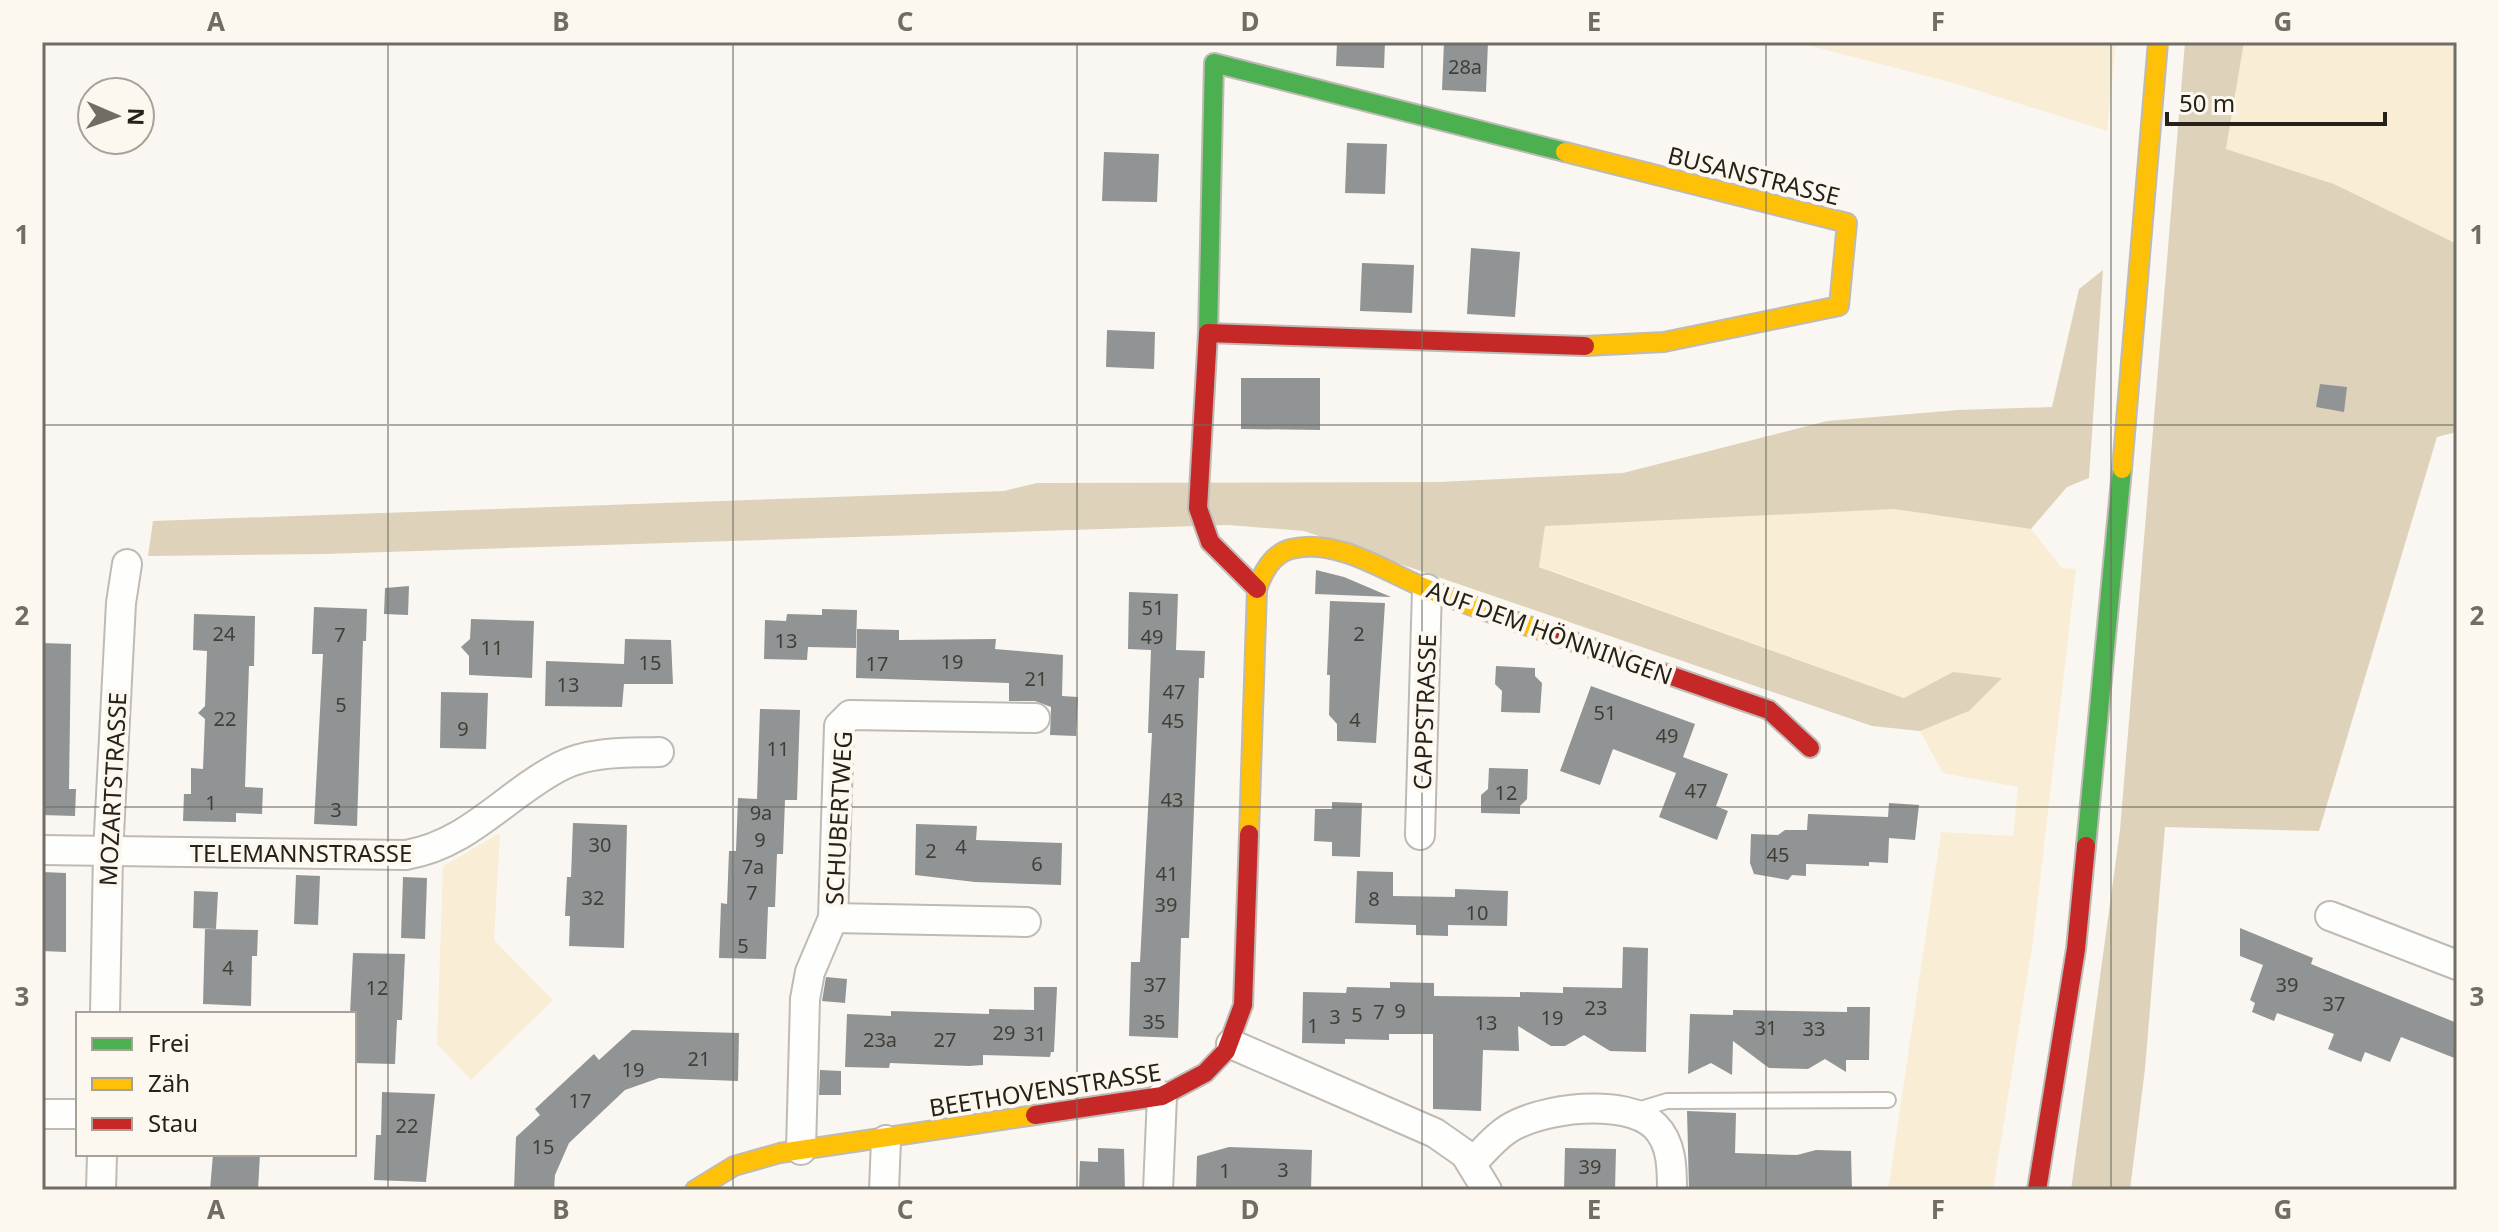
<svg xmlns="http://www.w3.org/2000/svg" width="2499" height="1232" viewBox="0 0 2499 1232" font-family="'Noto Sans',sans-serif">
<rect width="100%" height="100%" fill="#faf7f2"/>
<!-- green -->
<g fill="#f9edd5">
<polygon points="1796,42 2116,42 2107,131 1957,84"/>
<polygon points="2244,42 2457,42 2457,244 2334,184 2226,149"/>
<polygon points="1894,509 2031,529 2062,568 2076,569 2033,941 1993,1190 1888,1190 1941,832 2013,836 2018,787 1943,773 1920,731 1969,711 1953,672 1905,698 1539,566 1545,525"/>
<polygon points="500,833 494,940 553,1000 471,1080 437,1044 443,866"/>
</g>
<!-- forest -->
<g fill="#ded3ba">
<polygon points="2185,42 2244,42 2226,149 2334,184 2457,244 2457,432 2437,437 2319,831 2165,827 2145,1069 2130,1190 2071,1190 2120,830"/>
<polygon points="2103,270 2089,478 2067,487 2031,529 1894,509 1545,526 1539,567 1904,698 1953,672 2002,678 1969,711 1920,731 1872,726 1304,531 1228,525 325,554 148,556 153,521 1004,491 1037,483 1439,482 1623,473 1827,421 1958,410 2052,407 2079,289"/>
</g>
<!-- building -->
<g fill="#919494">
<polygon points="1337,42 1385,42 1384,68 1336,66"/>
<polygon points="1444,42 1488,42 1486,92 1442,90"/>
<polygon points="1347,143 1387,144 1385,194 1345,193"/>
<polygon points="1104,152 1159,154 1157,202 1102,201"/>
<polygon points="1471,248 1520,252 1515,317 1467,314"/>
<polygon points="1362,263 1414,265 1412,313 1360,311"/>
<polygon points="1107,330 1155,332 1154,369 1106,367"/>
<polygon points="1241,378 1320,378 1320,430 1241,429"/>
<polygon points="2320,384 2347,387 2344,412 2316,407"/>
<polygon points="1316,570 1344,577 1391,597 1315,594"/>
<polygon points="409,586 408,615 384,614 385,588"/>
<polygon points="1129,592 1178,594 1176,650 1205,651 1204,678 1199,678 1189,938 1181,938 1178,1038 1129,1036 1131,962 1140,962 1152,733 1148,733 1151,650 1128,649"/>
<polygon points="1330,601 1385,603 1376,743 1337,741 1337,724 1329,715 1330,675 1327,675"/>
<polygon points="314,607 367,609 366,641 363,641 357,826 314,824 323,654 312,654"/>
<polygon points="822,609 857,610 856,648 808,647 807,660 764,659 765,620 786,621 787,614 822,615"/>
<polygon points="194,614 255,616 254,666 249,666 245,787 263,788 262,814 236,813 236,822 183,821 184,794 191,794 191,768 203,769 205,719 198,713 205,706 207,651 193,650"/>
<polygon points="471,619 534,621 532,678 469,675 469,656 461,647 470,639"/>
<polygon points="857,629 899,630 899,640 996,639 995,649 1063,655 1062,696 1078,697 1076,736 1050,735 1051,707 1035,701 1009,701 1009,683 856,678"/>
<polygon points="625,639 671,640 673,684 624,684 622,707 545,706 546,661 624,664"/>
<polygon points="42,643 71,644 69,789 76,789 75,816 42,815"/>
<polygon points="1496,666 1535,668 1535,676 1542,683 1540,713 1501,712 1502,691 1495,684"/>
<polygon points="1591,686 1695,724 1683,757 1728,774 1716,806 1728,811 1717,840 1659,817 1676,773 1613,749 1600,785 1560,771"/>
<polygon points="441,692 488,693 486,749 440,748"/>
<polygon points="760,709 800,710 797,800 785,800 783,854 777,854 775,907 768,907 766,959 719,958 721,903 727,904 729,851 736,851 738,798 757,799"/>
<polygon points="1489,768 1528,769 1527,799 1520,806 1520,814 1481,813 1481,795 1488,789"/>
<polygon points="1332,802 1362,803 1360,857 1332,856 1332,842 1314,841 1315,809 1332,809"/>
<polygon points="1889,803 1919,805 1915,840 1889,838 1888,863 1869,862 1869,866 1806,864 1806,876 1792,875 1788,880 1754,874 1750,863 1751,834 1778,835 1785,830 1807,830 1808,814 1888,817"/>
<polygon points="573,823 627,825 624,948 569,946 570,916 565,916 567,877 571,877"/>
<polygon points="916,824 977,826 976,840 1062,843 1061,885 975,882 915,875"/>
<polygon points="1357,871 1393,872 1393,896 1455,897 1455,889 1508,891 1507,926 1448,925 1448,936 1416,935 1416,925 1355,923"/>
<polygon points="42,872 66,873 66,952 42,951"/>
<polygon points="296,875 320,876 318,925 294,924"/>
<polygon points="403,877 427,878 425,939 401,938"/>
<polygon points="194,891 218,892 216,929 193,928"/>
<polygon points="2240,928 2313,958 2311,964 2457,1023 2457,1059 2401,1037 2390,1062 2365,1052 2361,1062 2328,1049 2334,1034 2277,1013 2274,1021 2252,1012 2255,1003 2250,1000 2263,965 2240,956"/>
<polygon points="205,929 258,930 257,956 252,956 251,1006 203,1004"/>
<polygon points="1623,947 1648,948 1646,1052 1610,1051 1584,1035 1565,1046 1551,1046 1518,1026 1519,1051 1483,1050 1481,1111 1433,1109 1433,1034 1389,1034 1389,1040 1345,1039 1345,1044 1302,1043 1303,992 1346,993 1347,987 1390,988 1390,982 1434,983 1434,996 1520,997 1520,992 1563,993 1563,987 1622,988"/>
<polygon points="353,953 405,954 402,1020 397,1020 395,1064 354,1063 354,1014 350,1014"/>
<polygon points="826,977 847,979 845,1003 822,1001"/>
<polygon points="1034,987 1057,987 1054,1052 1051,1052 1050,1057 983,1055 983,1065 969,1066 890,1063 889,1068 845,1067 847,1014 891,1016 891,1011 989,1014 989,1009 1034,1010"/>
<polygon points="1847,1007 1870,1007 1869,1060 1846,1060 1846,1072 1825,1059 1808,1069 1769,1068 1733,1041 1732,1075 1711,1063 1688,1074 1690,1014 1733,1015 1733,1010 1847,1012"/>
<polygon points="632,1030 739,1033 738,1081 659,1078 625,1090 569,1143 555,1175 554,1190 514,1190 516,1137 540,1115 535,1109 594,1054 599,1060"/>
<polygon points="820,1070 841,1071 841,1095 819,1095"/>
<polygon points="382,1092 435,1094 426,1182 374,1180 376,1135 381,1135"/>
<polygon points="1687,1111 1736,1113 1735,1153 1797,1155 1816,1150 1851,1151 1852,1190 1689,1190"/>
<polygon points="1229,1147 1312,1150 1311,1190 1196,1190 1197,1156"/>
<polygon points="1098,1148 1124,1149 1125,1190 1079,1190 1080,1161 1098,1162"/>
<polygon points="1565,1148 1616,1149 1615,1190 1564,1190"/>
<polygon points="213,1154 260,1154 258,1190 210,1190"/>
</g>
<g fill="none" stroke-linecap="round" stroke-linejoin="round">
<!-- lane casing -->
<g stroke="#bebab4" stroke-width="18">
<polyline id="lane" points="1634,1111 1667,1101 1888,1100"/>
</g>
<!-- street casing -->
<g stroke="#bebab4" stroke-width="32">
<g id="street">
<polyline points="1420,835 1427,589"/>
<path d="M42,850l364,5c64,-11 100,-61 155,-89 29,-15 66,-13 98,-14"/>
<polyline points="2330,916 2457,965"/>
<polyline points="833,918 1026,922"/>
<polyline points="105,1014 108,853 121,603 127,564"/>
<polyline points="1231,1044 1435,1133 1465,1154 1487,1190"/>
<polyline points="42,1114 78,1114"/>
<polyline points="801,1150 805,999 810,972 833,918 839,726 850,715 1035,718"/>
<path d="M1472,1163c12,-12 22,-25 36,-34 33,-21 117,-32 147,-3 17,17 17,42 17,64"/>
<polyline points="101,1190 102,1154"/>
<polyline points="884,1190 886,1140"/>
<polyline points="1158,1190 1162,1096"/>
</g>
</g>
<!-- fast casing -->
<g stroke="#bebab4" stroke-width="22">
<g id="fast">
<polyline points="1208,333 1214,63 1565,152"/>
<polyline points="2086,846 2122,469"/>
</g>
</g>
<!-- slow casing -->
<g stroke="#bebab4" stroke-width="22">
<g id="slow">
<polyline points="1565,152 1847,223 1839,306 1664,342 1585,346"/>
<polyline points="2122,469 2158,42"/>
<path d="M1249,834l8,-245c6,-17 15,-35 34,-40 47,-12 98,25 139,41 44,17 88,33 133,48"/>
<polyline points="695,1190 734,1166 780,1153 1035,1115"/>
</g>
</g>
<!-- jam casing -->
<g stroke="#bebab4" stroke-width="22">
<g id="jam">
<polyline points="1257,589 1210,542 1198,508 1208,333 1585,346"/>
<polyline points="1563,638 1769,710 1810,748"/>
<polyline points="1035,1115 1162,1096 1205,1073 1226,1051 1243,1005 1249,834"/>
<polyline points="2037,1190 2076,949 2086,846"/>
</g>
</g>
<!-- lane -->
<use href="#lane" stroke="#fefefd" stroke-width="14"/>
<!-- street -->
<use href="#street" stroke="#fefefd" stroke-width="28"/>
<!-- fast -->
<use href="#fast" stroke="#4caf50" stroke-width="18"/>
<!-- slow -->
<use href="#slow" stroke="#ffc107" stroke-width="18"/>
<!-- jam -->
<use href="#jam" stroke="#c62828" stroke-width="18"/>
</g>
<!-- grid -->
<path fill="none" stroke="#706d65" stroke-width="2" stroke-opacity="0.55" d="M388,42v1148M733,42v1148M1077,42v1148M1422,42v1148M1766,42v1148M2111,42v1148M42,425h2415M42,807h2415"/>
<g text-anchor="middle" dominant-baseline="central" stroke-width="8" stroke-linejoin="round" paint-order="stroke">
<!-- number labels -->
<g font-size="20" fill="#413e38">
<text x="1465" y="66">28a</text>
<text x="1153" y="607">51</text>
<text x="224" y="633">24</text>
<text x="1359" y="633">2</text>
<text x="340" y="634">7</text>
<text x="1152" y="636">49</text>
<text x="786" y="640">13</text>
<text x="492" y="647">11</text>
<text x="952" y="661">19</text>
<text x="650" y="662">15</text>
<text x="877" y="663">17</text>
<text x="1036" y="678">21</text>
<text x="568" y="684">13</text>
<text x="1174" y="691">47</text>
<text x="341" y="704">5</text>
<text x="1605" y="712">51</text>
<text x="225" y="718">22</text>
<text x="1355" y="719">4</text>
<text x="1173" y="720">45</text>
<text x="463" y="728">9</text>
<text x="1667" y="735">49</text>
<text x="778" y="748">11</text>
<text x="1696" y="790">47</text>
<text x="1506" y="792">12</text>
<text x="1172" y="799">43</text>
<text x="211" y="802">1</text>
<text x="336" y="809">3</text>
<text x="761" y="812">9a</text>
<text x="760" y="839">9</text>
<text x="600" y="844">30</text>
<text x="961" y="846">4</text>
<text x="931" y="850">2</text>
<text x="1778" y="854">45</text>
<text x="1037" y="863">6</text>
<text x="753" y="866">7a</text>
<text x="1167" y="873">41</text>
<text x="752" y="892">7</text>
<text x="593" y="897">32</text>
<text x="1374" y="898">8</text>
<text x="1166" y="904">39</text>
<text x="1477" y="912">10</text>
<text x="743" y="945">5</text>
<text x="228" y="967">4</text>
<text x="1155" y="984">37</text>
<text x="2287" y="984">39</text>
<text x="377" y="987">12</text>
<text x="2334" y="1003">37</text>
<text x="1596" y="1007">23</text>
<text x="1400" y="1010">9</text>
<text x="1379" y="1011">7</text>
<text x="1357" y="1014">5</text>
<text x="1335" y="1016">3</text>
<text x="1552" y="1017">19</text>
<text x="1154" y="1021">35</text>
<text x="1486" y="1022">13</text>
<text x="1313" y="1025">1</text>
<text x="1766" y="1027">31</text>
<text x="1814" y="1028">33</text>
<text x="1004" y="1032">29</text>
<text x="1035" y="1033">31</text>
<text x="880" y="1039">23a</text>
<text x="945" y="1039">27</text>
<text x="699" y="1058">21</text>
<text x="633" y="1069">19</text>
<text x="580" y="1100">17</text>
<text x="407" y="1125">22</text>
<text x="543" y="1146">15</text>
<text x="1590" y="1166">39</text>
<text x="1283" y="1169">3</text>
<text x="1225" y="1170">1</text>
</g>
<!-- street labels -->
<g font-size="24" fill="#262219" stroke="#fdf8ef">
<text transform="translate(1754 175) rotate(14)">BUSANSTRASSE</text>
<text transform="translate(1550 632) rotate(20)">AUF DEM HÖNNINGEN</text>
<text transform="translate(1424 712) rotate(-88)">CAPPSTRASSE</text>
<text transform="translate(112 789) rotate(-87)">MOZARTSTRASSE</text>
<text transform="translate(838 818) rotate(-87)">SCHUBERTWEG</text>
<text x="301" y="852">TELEMANNSTRASSE</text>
<text transform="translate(1045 1089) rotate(-9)">BEETHOVENSTRASSE</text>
</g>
</g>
<!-- border -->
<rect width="2499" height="1232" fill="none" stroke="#fdf8ef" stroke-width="88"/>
<!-- legend -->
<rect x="76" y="1012" width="280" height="144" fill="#fdf8ef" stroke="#a7a299" stroke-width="2"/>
<rect x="92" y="1038" width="40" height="12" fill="#4caf50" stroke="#a7a299" stroke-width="2"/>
<text x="148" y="1052" font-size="24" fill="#262219">Frei</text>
<rect x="92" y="1078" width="40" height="12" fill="#ffc107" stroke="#a7a299" stroke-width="2"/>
<text x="148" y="1092" font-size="24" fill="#262219">Zäh</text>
<rect x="92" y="1118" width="40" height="12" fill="#c62828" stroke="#a7a299" stroke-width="2"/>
<text x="148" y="1132" font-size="24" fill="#262219">Stau</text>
<!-- north arrow -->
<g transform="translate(116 116) rotate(92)"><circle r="38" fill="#fdf8ef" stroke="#a7a299" stroke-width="2"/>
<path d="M0-6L14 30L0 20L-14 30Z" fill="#706d65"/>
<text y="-12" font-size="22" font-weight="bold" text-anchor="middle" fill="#262219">N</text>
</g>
<!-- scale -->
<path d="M2167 112v12h218v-12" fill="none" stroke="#262219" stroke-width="4"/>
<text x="2179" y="112" font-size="24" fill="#262219" stroke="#fdf8ef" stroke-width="6" paint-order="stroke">50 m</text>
<rect x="44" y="44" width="2411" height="1144" fill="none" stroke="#706d65" stroke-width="3"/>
<g font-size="26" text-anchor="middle" font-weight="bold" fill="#706d65">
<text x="216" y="31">A</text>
<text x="561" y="31">B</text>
<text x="905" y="31">C</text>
<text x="1250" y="31">D</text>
<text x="1594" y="31">E</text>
<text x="1938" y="31">F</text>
<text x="2283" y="31">G</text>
<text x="22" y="244">1</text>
<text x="2477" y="244">1</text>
<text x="22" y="625">2</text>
<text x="2477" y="625">2</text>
<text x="22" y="1006">3</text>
<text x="2477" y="1006">3</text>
<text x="216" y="1219">A</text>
<text x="561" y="1219">B</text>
<text x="905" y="1219">C</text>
<text x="1250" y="1219">D</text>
<text x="1594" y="1219">E</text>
<text x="1938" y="1219">F</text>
<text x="2283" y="1219">G</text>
</g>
</svg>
